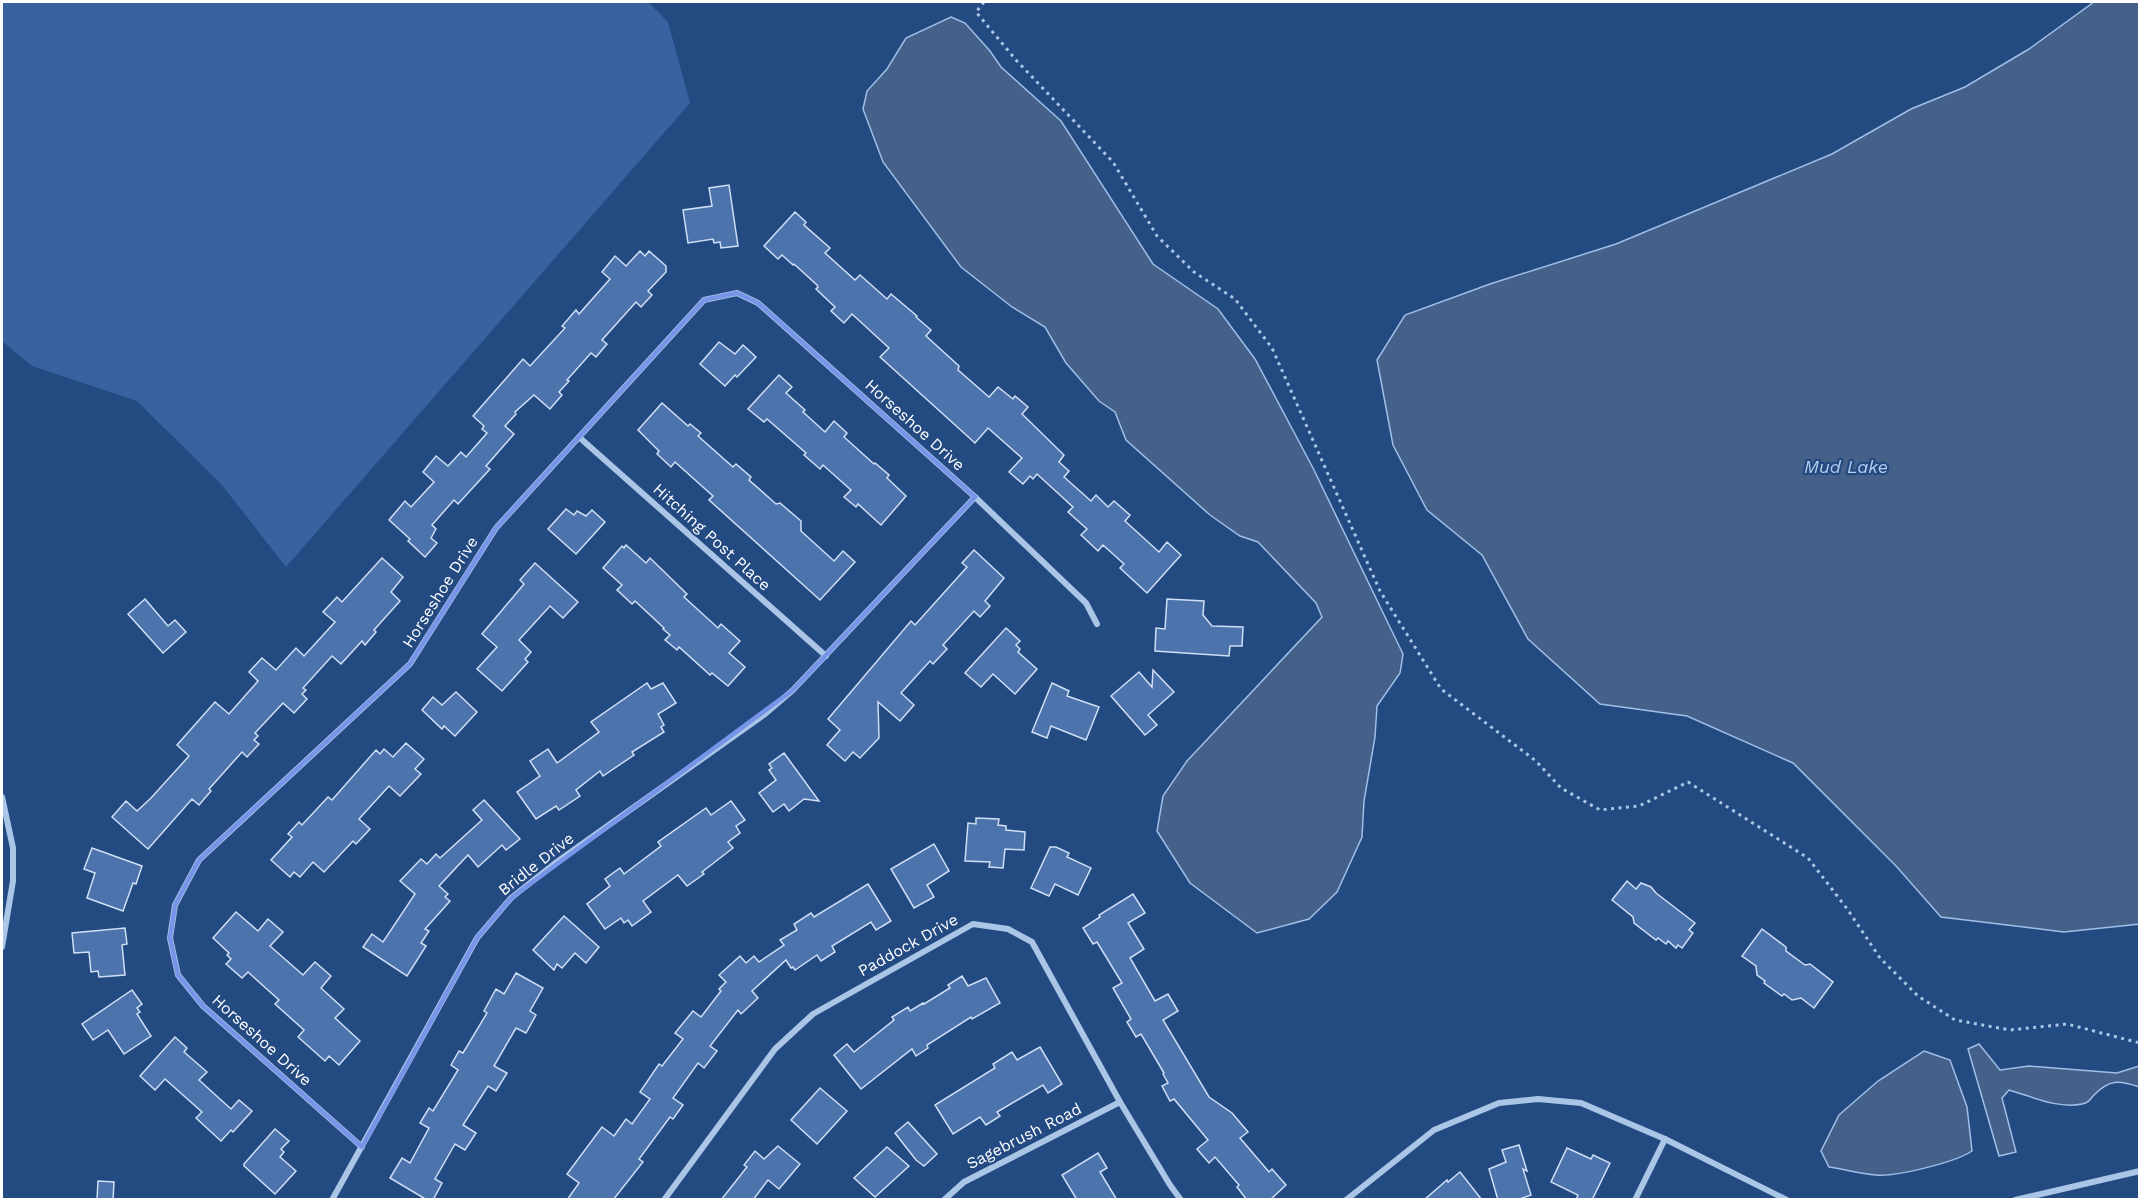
<svg xmlns="http://www.w3.org/2000/svg" width="2141" height="1201" viewBox="0 0 2141 1201" font-family="'Work Sans',sans-serif">
<rect width="100%" height="100%" fill="#244a82"/>
<!-- green -->
<polygon fill="#3863a0" points="2,2 648,2 668,22 690,103 286,567 222,485 137,401 32,366 2,341"/>
<!-- water -->
<g fill="#456189" stroke="#9fbfe8" stroke-width="1.5">
<polygon points="2094,2 2139,2 2140,924 2064,932 1941,917 1896,866 1793,763 1687,716 1600,704 1528,639 1482,555 1427,510 1393,445 1377,360 1405,315 1490,284 1616,244 1832,154 1911,109 1965,87 2029,49"/>
<polygon points="951,17 965,23 990,51 1001,67 1061,121 1153,264 1218,309 1255,359 1313,468 1403,654 1400,673 1377,706 1375,737 1364,801 1362,837 1337,892 1309,919 1257,933 1190,883 1157,831 1163,796 1187,761 1322,617 1316,603 1258,542 1240,536 1210,515 1126,440 1115,412 1099,401 1066,363 1045,327 1012,307 961,267 883,162 863,109 867,91 887,69 906,38"/>
<path d="M1979,1044l21,26 29,-4 88,7 22,-7v21c-20,-7 -30,-8 -46,9 -3,4 -5,7 -11,8 -24,5 -49,-7 -73,-14l-7,8 14,54 -17,4 -31,-107z"/>
<path d="M1924,1051l26,9 17,47 5,44c-16,11 -76,26 -96,24 -16,-1 -32,-6 -47,-8l-8,-16 18,-36 39,-34z"/>
</g>
<!-- building -->
<g fill="#4c73ab" stroke="#cfdff6" stroke-width="1.5">
<polygon points="729,185 738,246 721,248 720,242 714,243 713,239 688,243 683,210 712,206 709,188"/>
<polygon points="795,212 806,222 804,225 830,248 825,253 855,280 860,275 887,299 891,294 917,316 916,317 931,330 926,336 959,366 958,370 989,397 998,387 1013,399 1015,396 1028,407 1022,414 1064,455 1059,462 1069,471 1064,477 1091,501 1096,495 1108,507 1114,501 1130,515 1125,521 1159,552 1167,542 1181,555 1147,593 1120,568 1124,564 1103,545 1098,551 1081,535 1087,529 1068,512 1073,507 1037,474 1033,479 1030,476 1023,484 1009,472 1022,458 988,428 975,443 880,357 889,348 852,314 844,323 831,311 835,307 816,289 818,287 817,285 794,264 793,265 782,255 778,259 764,246"/>
<polygon points="640,251 645,256 649,251 666,266 666,272 648,291 652,295 641,307 636,302 602,340 607,344 596,357 591,353 567,380 569,381 559,392 562,395 550,409 534,395 515,412 516,414 505,426 514,434 486,466 490,469 458,504 454,500 432,525 436,529 431,538 437,543 425,557 408,541 410,539 389,520 405,501 411,507 434,482 423,472 436,456 448,466 461,452 466,457 487,433 482,429 484,426 473,416 523,359 530,366 565,328 562,326 576,310 579,314 610,279 602,272 615,256 626,266"/>
<polygon points="719,342 735,354 743,345 756,357 737,377 735,375 725,386 700,364"/>
<polygon points="779,375 792,387 786,393 805,410 803,412 825,432 834,421 847,433 844,437 874,464 875,463 889,475 887,478 906,496 881,525 858,504 856,507 844,497 851,490 823,465 820,469 804,455 806,453 767,419 764,422 748,409"/>
<polygon points="662,403 688,426 690,424 701,433 698,436 733,467 736,464 751,477 749,480 776,504 780,503 801,521 801,531 834,561 843,551 855,562 820,600 709,500 713,496 675,462 671,467 657,454 659,451 638,430"/>
<polygon points="566,509 574,515 577,511 586,516 592,510 605,522 576,554 548,529"/>
<polygon points="626,545 646,563 650,558 687,594 684,597 718,628 721,624 740,641 729,653 745,667 728,686 712,673 710,675 679,647 677,650 665,640 670,635 663,629 664,628 635,601 632,604 617,590 622,585 603,568 622,546 624,548"/>
<polygon points="974,550 1004,578 985,601 990,606 980,617 974,611 943,645 947,649 933,664 930,661 901,693 914,705 900,721 878,702 879,738 860,758 853,752 845,761 827,745 840,730 828,719 911,621 915,625 967,567 962,563"/>
<polygon points="382,558 403,577 391,592 400,601 374,630 376,632 365,645 362,641 341,664 332,656 303,688 306,690 302,694 307,699 294,713 283,703 255,733 258,736 254,740 259,744 247,757 242,752 209,789 211,791 199,805 192,799 148,849 112,817 126,801 137,811 151,798 189,756 177,745 215,702 229,714 258,681 249,672 262,658 276,670 296,648 304,656 335,622 323,612 337,597 342,602"/>
<polygon points="535,563 578,602 563,618 550,606 519,640 531,652 525,659 528,662 502,691 477,669 497,647 482,634 524,584 520,580"/>
<polygon points="145,599 168,626 175,620 186,632 163,653 128,614"/>
<polygon points="1167,599 1204,601 1203,615 1212,626 1243,627 1242,646 1230,646 1229,656 1155,651 1156,628 1165,629"/>
<polygon points="1006,628 1020,641 1016,645 1020,649 1018,652 1037,669 1015,694 993,674 981,687 965,673"/>
<polygon points="1153,670 1174,692 1148,715 1157,725 1145,735 1111,696 1139,672 1152,687"/>
<polygon points="647,683 651,689 663,683 676,703 658,714 664,725 661,727 664,732 632,752 634,755 603,776 600,771 576,790 580,796 559,810 556,806 536,819 517,792 540,776 530,761 548,749 557,763 599,732 591,722"/>
<polygon points="1052,683 1069,691 1067,696 1099,707 1086,740 1051,726 1047,738 1032,732"/>
<polygon points="456,692 477,712 455,736 444,726 442,729 422,710 433,697 442,705"/>
<polygon points="406,743 424,759 415,769 421,774 400,796 389,786 359,819 370,829 356,844 353,841 324,872 313,862 300,877 294,872 290,877 271,860 292,837 288,834 299,822 302,825 328,797 332,800 376,750 380,754 384,749 393,757"/>
<polygon points="784,753 819,801 804,799 789,811 784,804 773,812 759,793 776,780 769,770 772,768 769,764"/>
<polygon points="484,800 520,839 506,850 502,845 478,867 468,855 439,886 448,894 445,897 450,901 425,929 429,931 421,943 426,946 407,976 363,947 372,934 383,942 415,894 400,881 421,859 427,864 436,854 440,858 482,820 473,810"/>
<polygon points="731,801 745,820 736,826 740,833 728,842 733,848 702,872 704,874 687,886 678,875 643,901 651,912 632,926 628,920 624,923 621,918 605,929 587,904 610,886 605,879 620,868 624,874 661,846 658,842 706,808 711,815"/>
<polygon points="976,818 999,819 998,825 1006,826 1006,830 1025,832 1024,850 1005,849 1003,868 989,867 990,862 965,861 968,823 976,824"/>
<polygon points="934,844 949,871 927,885 934,897 914,908 891,869"/>
<polygon points="1050,847 1056,847 1069,853 1067,857 1091,868 1078,895 1055,884 1049,896 1031,888"/>
<polygon points="92,848 142,866 136,884 133,883 123,911 87,898 95,873 84,869"/>
<polygon points="1627,881 1636,889 1641,883 1651,887 1656,893 1695,923 1689,930 1693,933 1682,948 1678,945 1676,948 1668,941 1666,944 1658,938 1656,940 1634,923 1633,917 1612,900"/>
<polygon points="868,884 891,921 876,930 871,922 832,946 835,952 821,961 817,955 795,970 793,967 791,968 786,960 752,991 758,998 741,1014 738,1010 710,1046 717,1051 704,1068 698,1063 673,1098 683,1105 673,1119 670,1117 639,1159 643,1162 613,1200 567,1200 579,1183 567,1174 602,1127 614,1136 626,1119 632,1124 650,1099 640,1092 659,1064 662,1066 683,1039 675,1033 693,1011 701,1017 721,991 719,989 726,982 719,975 740,956 746,963 754,956 759,962 784,945 780,940 797,930 794,924 811,913 814,917"/>
<polygon points="1133,894 1145,913 1128,923 1144,949 1130,958 1155,1001 1168,994 1178,1011 1163,1020 1209,1097 1232,1113 1248,1132 1240,1138 1269,1172 1272,1169 1286,1185 1270,1200 1247,1200 1237,1187 1239,1185 1215,1157 1209,1163 1197,1149 1208,1140 1174,1099 1170,1101 1162,1086 1168,1083 1163,1074 1164,1073 1141,1034 1136,1037 1127,1022 1131,1019 1113,988 1122,983 1097,942 1093,944 1083,928 1100,917 1099,915"/>
<polygon points="236,912 258,931 268,919 283,932 270,946 303,975 315,962 331,976 321,988 344,1009 335,1018 360,1041 339,1065 329,1056 325,1061 298,1037 304,1030 275,1004 279,1000 248,972 242,978 226,964 231,959 227,955 229,953 213,938"/>
<polygon points="564,916 599,947 586,963 575,953 562,968 557,964 554,970 533,950"/>
<polygon points="125,928 127,944 122,945 125,975 99,977 98,971 91,972 89,952 74,953 72,933"/>
<polygon points="1762,929 1786,947 1786,951 1805,965 1810,964 1833,982 1814,1008 1801,998 1792,1000 1784,994 1782,996 1764,983 1765,981 1757,975 1756,966 1742,956"/>
<polygon points="516,973 543,988 530,1011 536,1015 526,1033 516,1028 494,1066 507,1073 496,1091 488,1086 463,1125 476,1133 465,1150 455,1144 435,1179 442,1183 433,1200 427,1200 390,1178 402,1158 410,1163 429,1128 420,1123 429,1108 433,1111 458,1070 451,1065 459,1051 463,1053 487,1013 484,1011 496,989 504,994"/>
<polygon points="962,976 968,986 986,978 1000,1003 972,1019 971,1017 927,1045 928,1048 916,1056 912,1049 861,1089 834,1055 847,1044 854,1052 894,1020 892,1017 908,1007 910,1011 923,1003 924,1004 950,988 948,985"/>
<polygon points="132,990 142,1004 137,1008 140,1012 137,1014 151,1036 124,1054 108,1030 93,1040 82,1024"/>
<polygon points="175,1037 187,1048 184,1052 207,1072 199,1080 231,1109 239,1100 252,1111 233,1132 231,1130 221,1141 196,1118 202,1112 165,1079 155,1090 140,1076"/>
<polygon points="1040,1047 1062,1084 1048,1093 1043,1085 997,1112 1000,1116 986,1125 980,1117 953,1134 935,1105 995,1068 993,1064 1012,1052 1017,1060"/>
<polygon points="820,1088 847,1111 817,1144 791,1120"/>
<polygon points="908,1122 937,1154 924,1166 916,1160 895,1133"/>
<polygon points="275,1129 289,1141 281,1149 284,1152 280,1157 296,1171 275,1194 244,1166 244,1164"/>
<polygon points="1519,1145 1527,1171 1523,1169 1531,1195 1517,1200 1498,1200 1489,1169 1506,1162 1502,1150"/>
<polygon points="778,1146 800,1164 779,1189 768,1180 753,1200 721,1200 747,1167 744,1165 755,1151 764,1159"/>
<polygon points="887,1147 909,1166 875,1197 854,1178"/>
<polygon points="1567,1148 1591,1159 1593,1155 1610,1163 1592,1200 1576,1200 1578,1195 1551,1182"/>
<polygon points="1098,1153 1107,1168 1100,1172 1117,1200 1077,1200 1062,1175"/>
<polygon points="1460,1172 1482,1200 1424,1200 1447,1180 1448,1182"/>
<polygon points="98,1181 114,1182 113,1200 97,1200"/>
</g>
<g fill="none" stroke-linecap="round" stroke-linejoin="round">
<!-- path -->
<polyline stroke="#abc5e7" stroke-width="3" stroke-dasharray="3 4.5" stroke-linecap="butt" points="984,2 976,12 1016,60 1113,162 1157,236 1194,272 1235,299 1272,348 1380,591 1441,689 1536,761 1561,788 1600,810 1639,806 1688,782 1808,858 1848,910 1880,958 1918,996 1955,1020 2010,1030 2067,1024 2140,1043"/>
<!-- minor -->
<g stroke="#abc5e7" stroke-width="6">
<polyline points="580,438 826,656"/>
<polyline points="2,797 13,848 13,881 2,947"/>
<polyline points="362,1147 203,1006 178,975 170,938 175,905 199,860 410,664 496,528 704,300 737,293 758,303 975,497 1086,603 1097,624"/>
<polyline points="332,1200 477,938 511,898 554,864 765,714 793,690 975,497"/>
<polyline points="664,1200 775,1049 813,1014 973,924 1008,929 1032,942 1120,1102 1170,1185 1181,1200"/>
<polyline points="944,1200 964,1182 1120,1102"/>
<polyline points="1346,1200 1434,1130 1499,1103 1538,1099 1581,1103 1665,1139 1787,1200"/>
<polyline points="1635,1200 1665,1139"/>
<polyline points="2015,1200 2140,1171"/>
</g>
</g>
<!-- marked area -->
<path fill="none" stroke="#7795e8" stroke-width="4.5" stroke-linejoin="round" d="M737,293l21,10 217,194 -182,193 -282,208 -34,40 -115,209 -159,-141 -25,-31 -8,-37 5,-33 24,-45 211,-196 86,-136 208,-228z"/>
<g text-anchor="middle" dominant-baseline="central" stroke-width="4.5" stroke-linejoin="round" paint-order="stroke">
<!-- street labels -->
<g font-size="16" fill="#fff" stroke="#244a82">
<text transform="translate(915 425) rotate(42)">Horseshoe Drive</text>
<text transform="translate(712 537) rotate(42)">Hitching Post Place</text>
<text transform="translate(440 592) rotate(-58)">Horseshoe Drive</text>
<text transform="translate(536 864) rotate(-38)">Bridle Drive</text>
<text transform="translate(908 945) rotate(-29)">Paddock Drive</text>
<text transform="translate(262 1040) rotate(42)">Horseshoe Drive</text>
<text transform="translate(1024 1136) rotate(-27)">Sagebrush Road</text>
</g>
<!-- water labels -->
<g font-size="18" font-style="italic" fill="#b7cfef" stroke="#244a82">
<text x="1846" y="466">Mud Lake</text>
</g>
</g>
<!-- border -->
<rect width="2141" height="1201" fill="none" stroke="#ffffff" stroke-width="6"/>
</svg>
